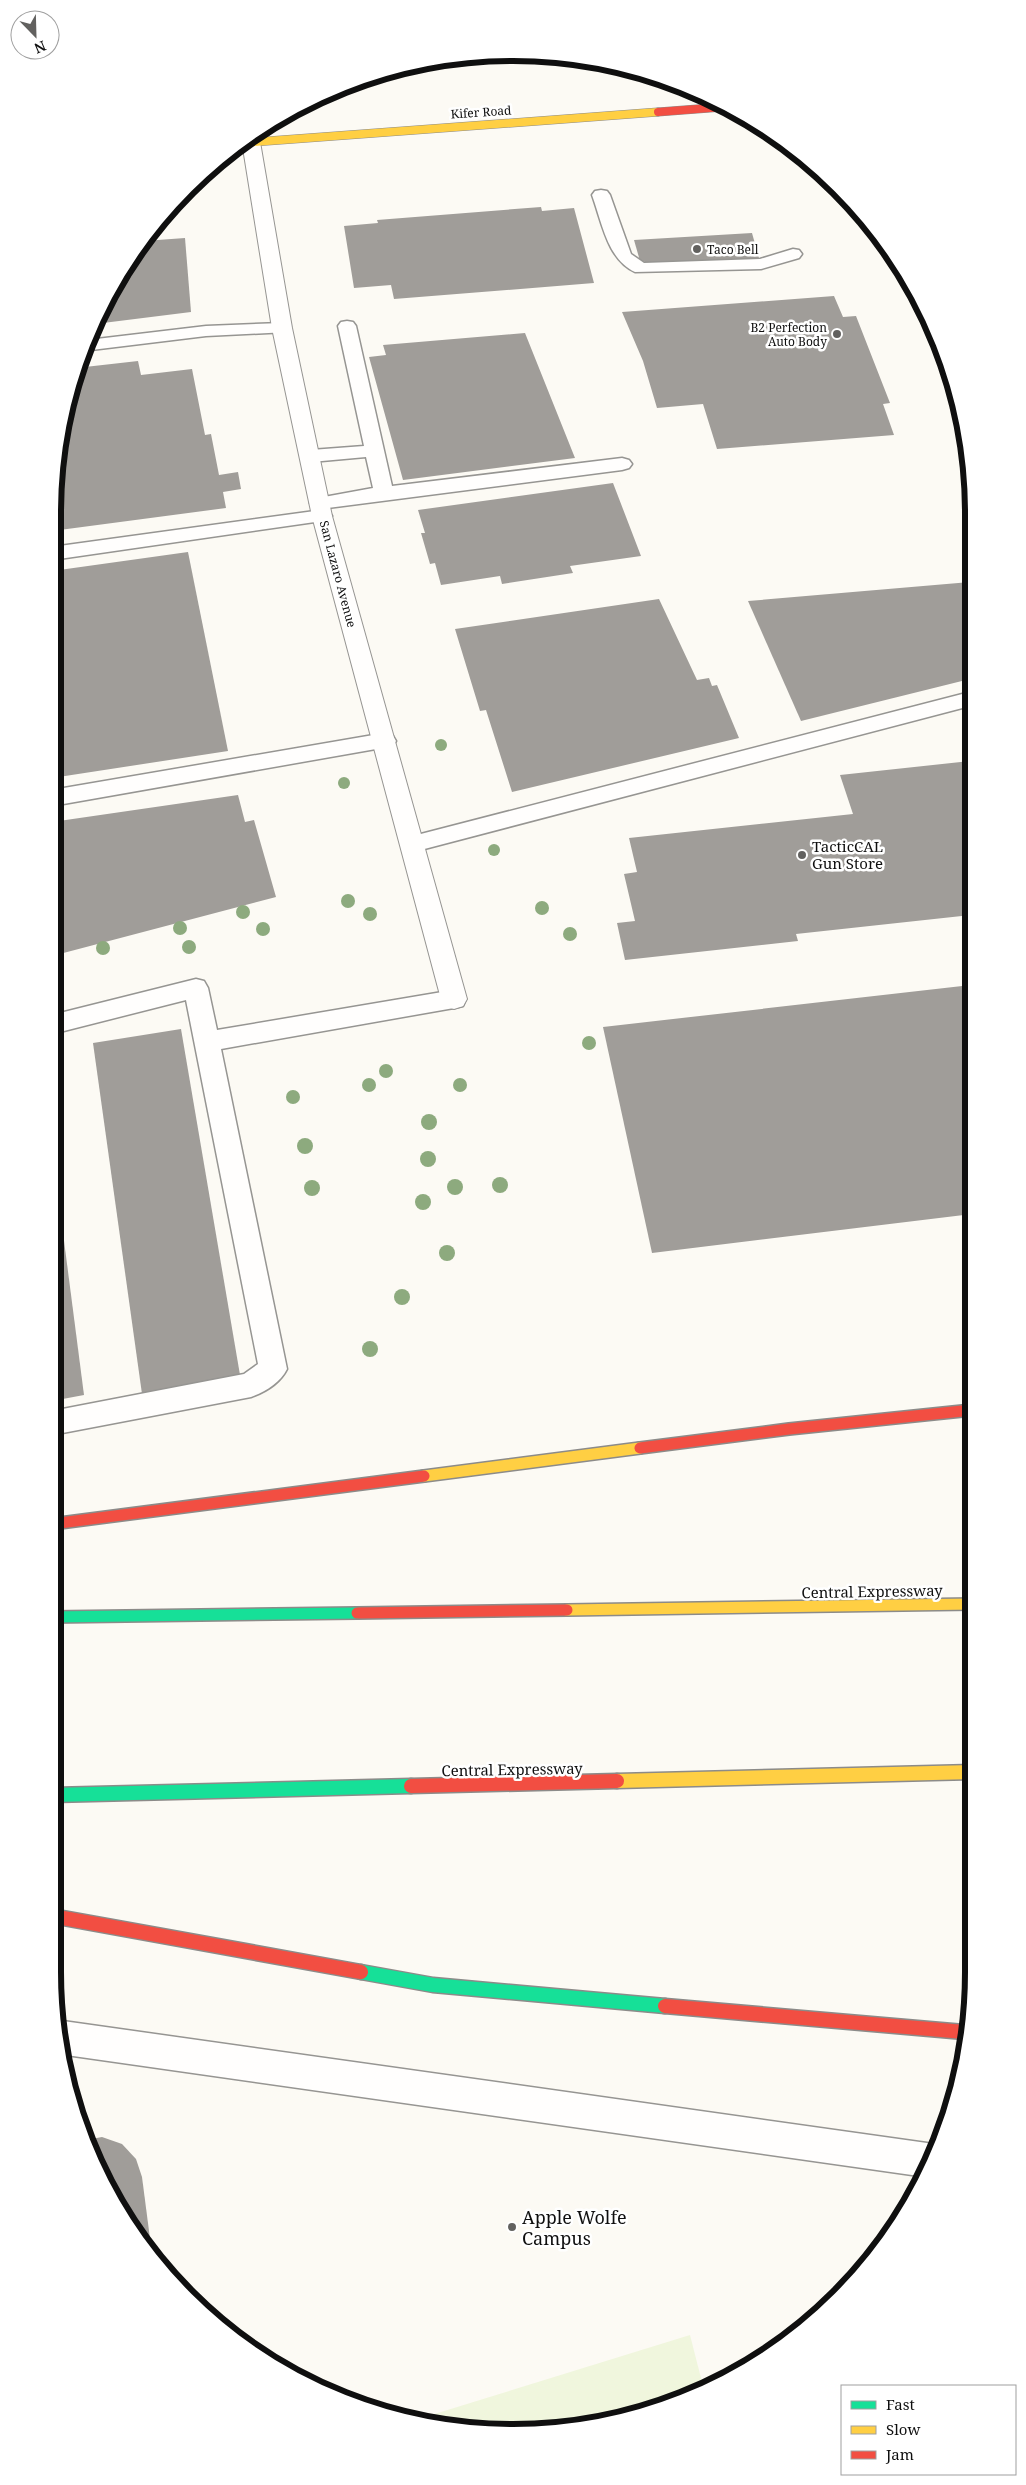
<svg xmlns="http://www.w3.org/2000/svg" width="1026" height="2485" viewBox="0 0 1026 2485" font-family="'Noto Serif',serif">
<rect width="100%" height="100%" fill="#fcfaf4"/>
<!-- pitch -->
<polygon fill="#f0f6dd" points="690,2335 703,2386 603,2424 453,2429 415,2420"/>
<!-- building -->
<g fill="#a09d99">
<polygon points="541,207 542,211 574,208 594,283 394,299 391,285 354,288 344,226 378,223 377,220"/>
<polygon points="752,233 759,258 656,264 640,261 634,240"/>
<polygon points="185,238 191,312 95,324 114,283 144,241"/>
<polygon points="834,296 843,317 856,316 890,403 883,404 894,435 717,449 703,404 657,408 643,361 622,312"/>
<polygon points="525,333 575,458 403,480 369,357 386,355 383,345"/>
<polygon points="138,361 141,375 192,369 205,435 211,434 219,475 238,472 241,489 223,492 226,508 52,531 52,513 76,368"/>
<polygon points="613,483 641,556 570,566 573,573 502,584 500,576 441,585 435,563 430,564 421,533 425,533 418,510"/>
<polygon points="188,552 228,751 52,778 52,571"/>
<polygon points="970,582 970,679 801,721 748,601"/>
<polygon points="659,599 697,680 709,678 712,686 717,685 739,738 512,792 486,710 480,711 455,629"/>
<polygon points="970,761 971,915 796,934 798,941 625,960 617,923 635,921 624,874 637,872 629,838 853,814 840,775"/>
<polygon points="238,795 245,822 254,820 276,897 52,956 52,917 59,916 55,891 52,891 52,822"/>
<polygon points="971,985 972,1214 652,1253 603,1027"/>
<polygon points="181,1029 240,1375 142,1394 93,1043"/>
<polygon points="52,1148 84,1395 52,1401"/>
<polygon points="102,2137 122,2144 136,2159 142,2177 152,2254 114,2202 86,2140"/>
</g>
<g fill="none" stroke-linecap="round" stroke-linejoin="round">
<!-- lane casing -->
<g stroke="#969592" stroke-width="3">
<g id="lane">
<path d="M601,190l6,1 3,4 21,59 13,9 116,-4 33,-10 6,1 3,4 -3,4 -38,11 -126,3c-28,-13 -33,-50 -43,-77l3,-4z"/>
<polygon points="347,321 353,322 356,326 392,486 622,458 629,460 632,464 629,468 622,470 320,509 313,507 310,503 313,499 373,488 366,457 311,462 304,460 301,456 304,452 311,450 364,446 338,326 341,322"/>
<polygon points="282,323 288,324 291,328 288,332 206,336 83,351 88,340 206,326"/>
<polygon points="322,510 329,512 332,516 329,520 52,560 52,547"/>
<polygon points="970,692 970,706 413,852 405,850 402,844 405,838 413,836"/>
<polygon points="385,733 393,736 396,741 393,746 52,806 52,790"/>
<path d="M196,979l8,2 4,7 9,42 237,-40 9,2 3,7 -3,7 -9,2 -233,41 66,320c-7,14 -22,23 -36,28l-199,38v-24l192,-37 14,-10 -72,-364 -134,34v-19z"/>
<polygon points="63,2021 927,2143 935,2146 919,2176 66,2055 61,2022"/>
</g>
</g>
<!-- street casing -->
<g stroke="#969592" stroke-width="2">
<polygon id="street" points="251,137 257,138 260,142 292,328 332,516 467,999 463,1006 454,1009 445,1006 441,999 312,516 272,328 242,142"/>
</g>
<!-- fast-far1 casing -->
<g stroke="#8c8b89" stroke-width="14">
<polyline id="fast-far1" points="52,1617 357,1613"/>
</g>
<!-- fast casing -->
<g stroke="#8c8b89" stroke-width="17">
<g id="fast">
<polyline points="52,1795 411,1786"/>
<polyline points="361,1972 433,1985 665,2006"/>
</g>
</g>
<!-- slow-far2 casing -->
<g stroke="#8c8b89" stroke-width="9">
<polyline id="slow-far2" points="241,143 658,112"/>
</g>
<!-- slow-far1 casing -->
<g stroke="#8c8b89" stroke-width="14">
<g id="slow-far1">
<polyline points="424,1476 640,1448"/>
<polyline points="567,1610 973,1604"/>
</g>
</g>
<!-- slow casing -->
<g stroke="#8c8b89" stroke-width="17">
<polyline id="slow" points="617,1781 973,1772"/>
</g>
<!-- jam-far2 casing -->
<g stroke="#8c8b89" stroke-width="9">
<polyline id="jam-far2" points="658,112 723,107"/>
</g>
<!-- jam-far1 casing -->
<g stroke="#8c8b89" stroke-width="14">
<g id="jam-far1">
<polyline points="640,1448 789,1429 972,1410"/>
<polyline points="52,1524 424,1476"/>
<polyline points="357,1613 567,1610"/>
</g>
</g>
<!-- jam casing -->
<g stroke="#8c8b89" stroke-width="17">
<g id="jam">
<polyline points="411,1786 617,1781"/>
<polyline points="52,1916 361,1972"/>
<polyline points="665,2006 964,2032"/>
</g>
</g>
<!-- lane -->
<use href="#lane" fill="#fffefd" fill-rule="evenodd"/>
<!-- street -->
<use href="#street" fill="#fffefd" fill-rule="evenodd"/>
<!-- fast-far1 -->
<use href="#fast-far1" stroke="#16e098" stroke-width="11"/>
<!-- fast -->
<use href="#fast" stroke="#16e098" stroke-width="14"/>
<!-- slow-far2 -->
<use href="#slow-far2" stroke="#ffcf43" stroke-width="8"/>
<!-- slow-far1 -->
<use href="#slow-far1" stroke="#ffcf43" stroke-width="11"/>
<!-- slow -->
<use href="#slow" stroke="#ffcf43" stroke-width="14"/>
<!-- jam-far2 -->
<use href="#jam-far2" stroke="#f24e42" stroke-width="8"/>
<!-- jam-far1 -->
<use href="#jam-far1" stroke="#f24e42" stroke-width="11"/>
<!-- jam -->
<use href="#jam" stroke="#f24e42" stroke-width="14"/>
</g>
<!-- trees -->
<g fill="#8daa7e">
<circle cx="441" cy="745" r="6"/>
<circle cx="344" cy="783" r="6"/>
<circle cx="494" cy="850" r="6"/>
<circle cx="348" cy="901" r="7"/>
<circle cx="542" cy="908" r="7"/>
<circle cx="243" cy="912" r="7"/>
<circle cx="370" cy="914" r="7"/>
<circle cx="180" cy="928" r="7"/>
<circle cx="263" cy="929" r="7"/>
<circle cx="570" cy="934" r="7"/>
<circle cx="189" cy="947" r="7"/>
<circle cx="103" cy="948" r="7"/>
<circle cx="589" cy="1043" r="7"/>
<circle cx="386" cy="1071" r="7"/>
<circle cx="369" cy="1085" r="7"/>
<circle cx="460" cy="1085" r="7"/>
<circle cx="293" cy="1097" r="7"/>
<circle cx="429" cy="1122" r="8"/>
<circle cx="305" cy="1146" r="8"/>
<circle cx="428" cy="1159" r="8"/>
<circle cx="500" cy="1185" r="8"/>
<circle cx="455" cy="1187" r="8"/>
<circle cx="312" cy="1188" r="8"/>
<circle cx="423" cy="1202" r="8"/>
<circle cx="447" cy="1253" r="8"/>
<circle cx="402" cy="1297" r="8"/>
<circle cx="370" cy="1349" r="8"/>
</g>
<!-- markers -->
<g fill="#62615f" stroke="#fff" stroke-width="2">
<circle cx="697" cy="249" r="5"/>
<circle cx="837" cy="334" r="5"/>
<circle cx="802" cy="855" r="5"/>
<circle cx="512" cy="2227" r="5"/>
</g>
<g text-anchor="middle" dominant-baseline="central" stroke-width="5" stroke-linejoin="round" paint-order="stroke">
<!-- far-street labels -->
<g font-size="12" fill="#0f0f0f" stroke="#fff">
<text transform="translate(481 112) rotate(-4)">Kifer Road</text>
<text transform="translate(338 574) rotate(75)">San Lazaro Avenue</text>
</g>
<!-- far-poi labels -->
<g font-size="12" fill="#0f0f0f" stroke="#fff" text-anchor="start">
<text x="707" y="249">Taco Bell</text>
<text x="827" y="327" text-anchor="end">B2 Perfection<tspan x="827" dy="14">Auto Body</tspan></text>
</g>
<!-- poi labels -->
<g font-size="15" fill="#0f0f0f" stroke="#fff" text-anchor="start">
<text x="812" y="846">TacticCAL<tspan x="812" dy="17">Gun Store</tspan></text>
</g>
<!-- street labels -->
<g font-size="15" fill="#0f0f0f" stroke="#fff">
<text transform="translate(872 1591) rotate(-1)">Central Expressway</text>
<text transform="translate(512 1769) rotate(-1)">Central Expressway</text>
</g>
<!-- near-poi labels -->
<g font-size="18" fill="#0f0f0f" stroke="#fff" text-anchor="start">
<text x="522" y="2217">Apple Wolfe<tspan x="522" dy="21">Campus</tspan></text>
</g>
</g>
<!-- crop -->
<path d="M0 0H1026V2485H0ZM513 61H513A452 452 0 0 1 965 513V1972A452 452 0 0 1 513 2424H513A452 452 0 0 1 61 1972V513A452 452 0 0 1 513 61Z" fill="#fff" fill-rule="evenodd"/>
<path fill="none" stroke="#0f0f0f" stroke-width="6" d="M513 61H513A452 452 0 0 1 965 513V1972A452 452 0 0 1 513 2424H513A452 452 0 0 1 61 1972V513A452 452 0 0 1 513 61Z"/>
<!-- legend -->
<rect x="841" y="2385" width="175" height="90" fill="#ffffff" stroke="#9f9f9f"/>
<rect x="851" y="2401" width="25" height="8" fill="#16e098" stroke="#9f9f9f"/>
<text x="886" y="2410" font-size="15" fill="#0f0f0f">Fast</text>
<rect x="851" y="2426" width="25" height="8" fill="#ffcf43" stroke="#9f9f9f"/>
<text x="886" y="2435" font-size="15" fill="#0f0f0f">Slow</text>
<rect x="851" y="2451" width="25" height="8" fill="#f24e42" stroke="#9f9f9f"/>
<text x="886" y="2460" font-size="15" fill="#0f0f0f">Jam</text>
<!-- north arrow -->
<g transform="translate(35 35) rotate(157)"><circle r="24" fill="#ffffff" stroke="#9f9f9f"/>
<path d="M0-4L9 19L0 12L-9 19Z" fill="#62615f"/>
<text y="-8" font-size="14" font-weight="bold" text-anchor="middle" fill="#0f0f0f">N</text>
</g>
</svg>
